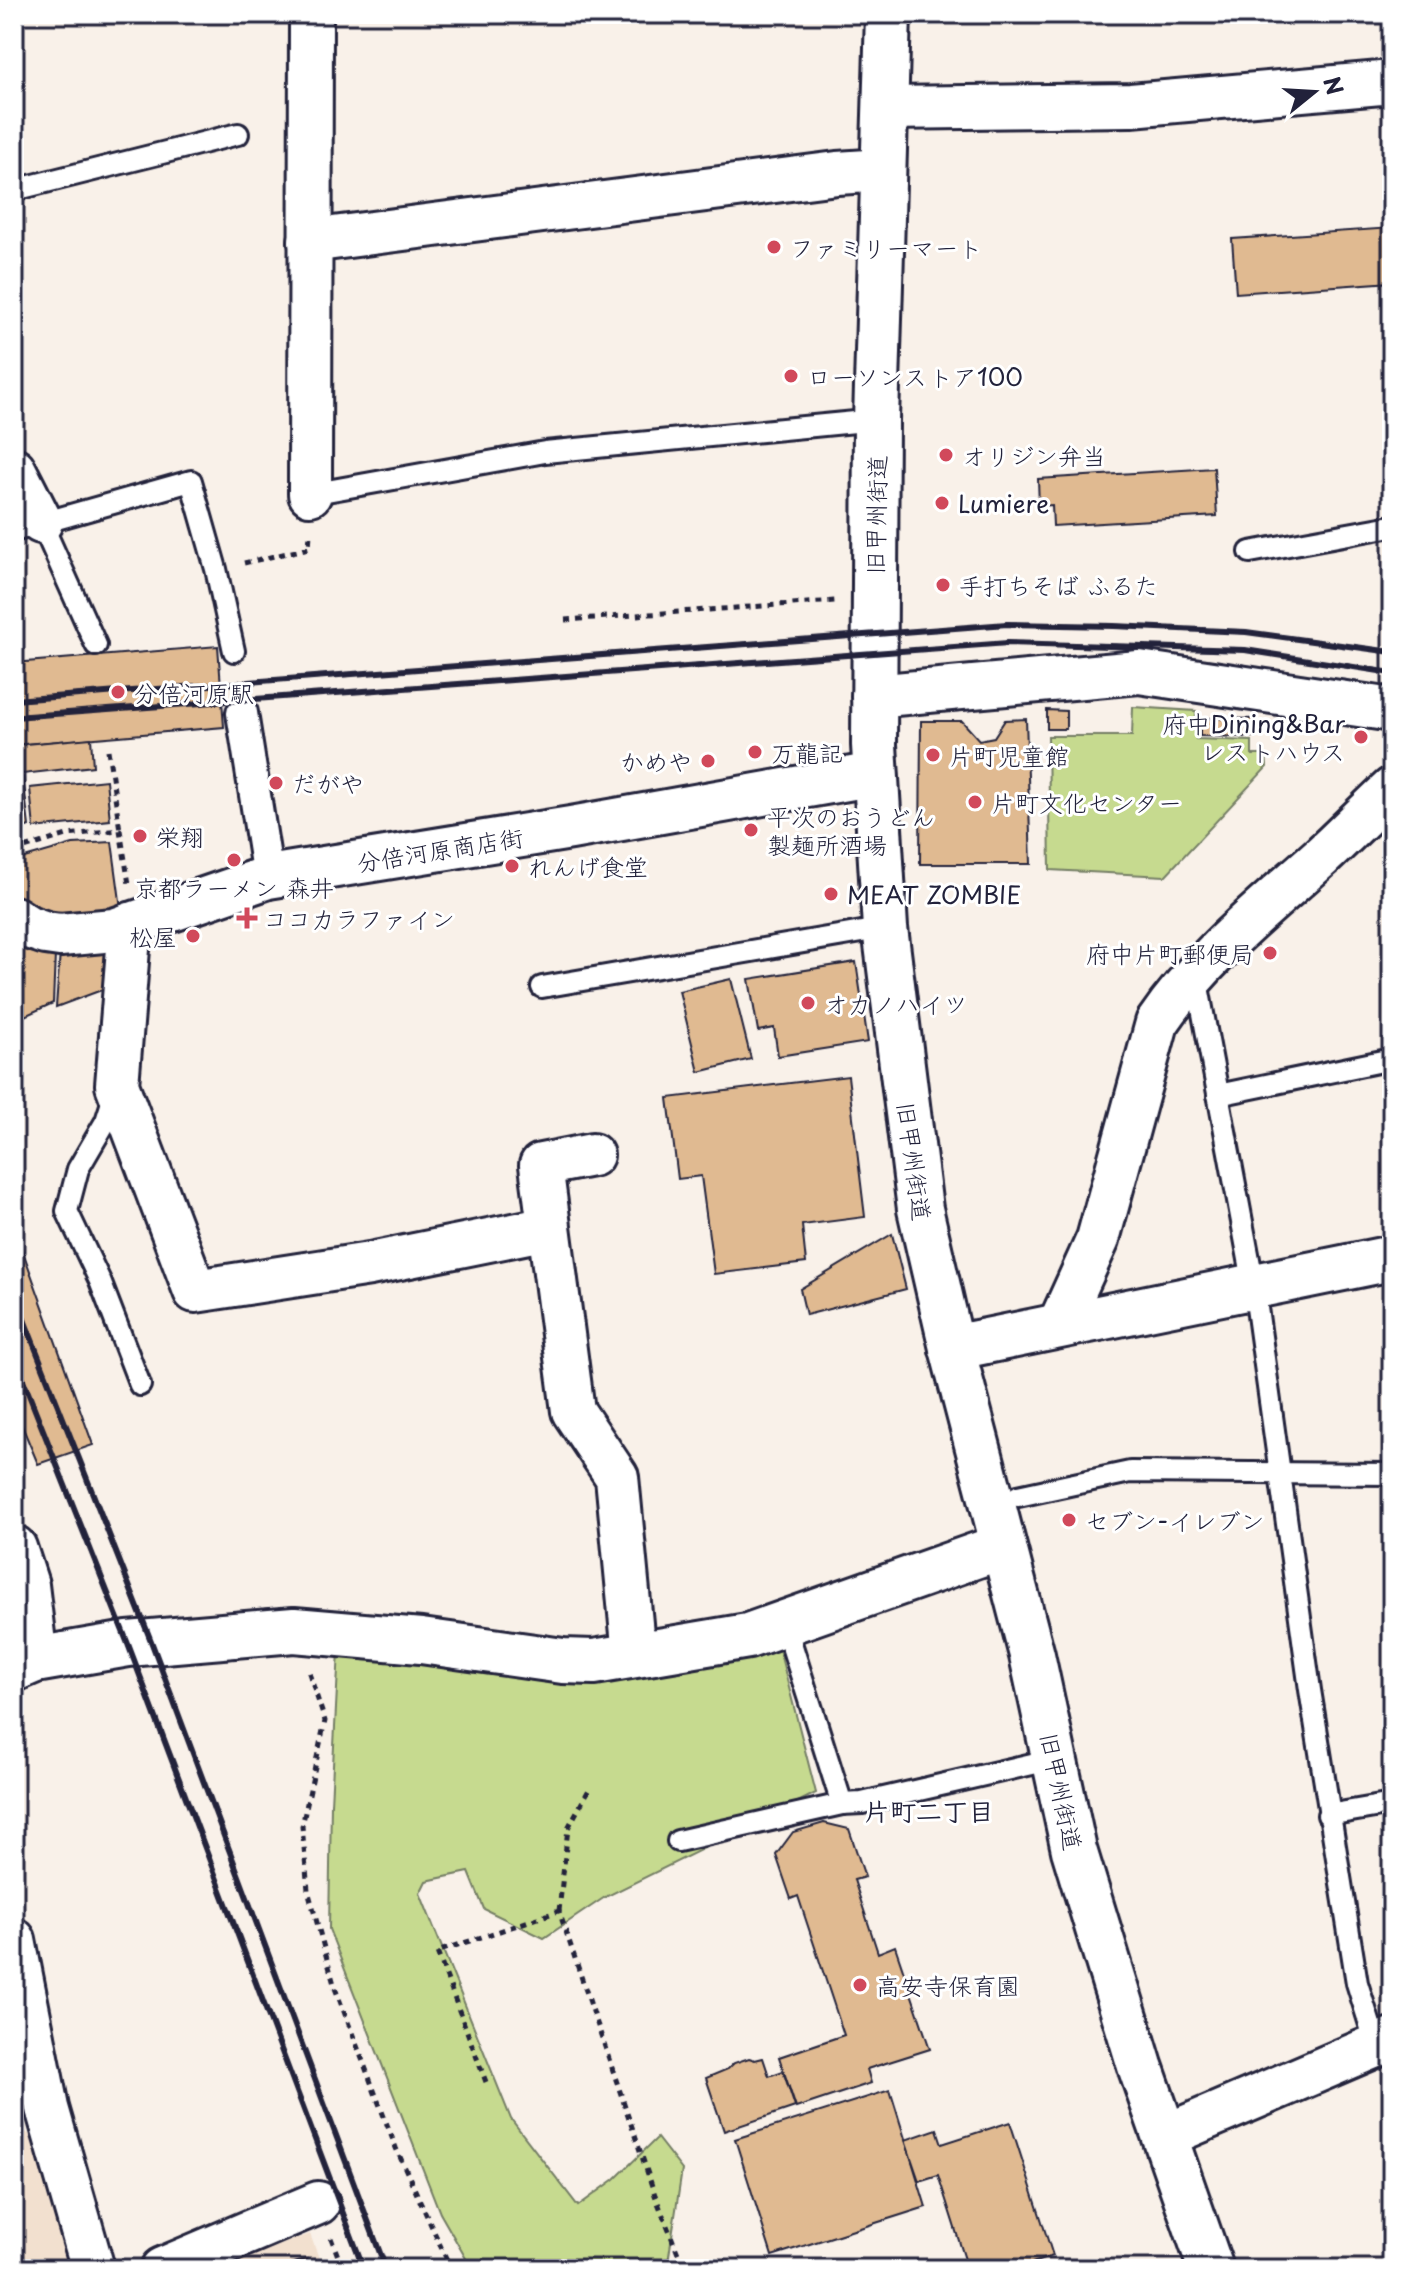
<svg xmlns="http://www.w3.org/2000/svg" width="1406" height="2283" viewBox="0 0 1406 2283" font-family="'Playpen Sans','Klee One',sans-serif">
<rect width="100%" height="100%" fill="#f9f1e9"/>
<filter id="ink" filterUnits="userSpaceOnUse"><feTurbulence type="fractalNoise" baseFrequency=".0125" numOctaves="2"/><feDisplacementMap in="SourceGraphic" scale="16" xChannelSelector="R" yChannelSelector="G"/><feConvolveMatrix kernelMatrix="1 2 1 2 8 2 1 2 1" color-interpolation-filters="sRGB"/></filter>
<g filter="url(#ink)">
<!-- built -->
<g fill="#f2e0cf">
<polygon points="19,2127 30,2135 75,2269 14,2269 14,2128"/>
<polygon points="310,2234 323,2269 213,2269"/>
</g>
<!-- green -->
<g fill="#c6da8f" stroke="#747e65" stroke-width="2">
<polygon points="1133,707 1196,711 1196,739 1252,741 1252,755 1266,755 1267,767 1165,876 1050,870 1048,736 1132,736"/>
<polygon points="777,1641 816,1793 605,1897 544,1938 484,1909 469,1872 426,1881 420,1893 511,2119 578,2206 615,2179 657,2138 682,2170 667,2269 472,2269 440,2213 329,1929 331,1804 339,1650"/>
</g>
<!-- building -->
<g fill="#e0ba91" stroke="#22223b" stroke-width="2">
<polygon points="1392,228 1392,282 1236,293 1232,239"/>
<polygon points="1214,468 1217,516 1053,526 1052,505 1039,506 1038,479"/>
<polygon points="218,646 224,727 14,745 14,663"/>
<polygon points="1047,710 1066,711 1066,729 1047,729"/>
<polygon points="1200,718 1256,719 1256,737 1200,736"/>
<polygon points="1026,719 1031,864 920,864 921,721 962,721 979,740 994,737 1005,720"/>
<polygon points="91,738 93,766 14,775 14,745"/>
<polygon points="23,777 29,826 14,832 14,778"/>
<polygon points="106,780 110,820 34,828 30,788"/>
<polygon points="112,842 121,908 55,917 19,902 14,896 14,861 73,844"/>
<polygon points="14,941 55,954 53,1003 18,1019 14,1010"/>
<polygon points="110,947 115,985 56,1007 60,952"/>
<polygon points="856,962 868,1042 778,1056 774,1028 758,1031 749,979"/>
<polygon points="731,979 751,1059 699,1072 679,991"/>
<polygon points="848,1076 865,1217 802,1225 806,1263 714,1274 701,1176 678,1179 668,1098"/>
<polygon points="14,1227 93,1445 38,1464 14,1407"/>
<polygon points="892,1234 906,1289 806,1315 800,1289"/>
<polygon points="824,1823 849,1829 865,1877 854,1880 878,1953 895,1946 930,2049 867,2069 871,2083 796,2108 779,2057 844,2035 798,1896 791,1899 776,1855 793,1832"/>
<polygon points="749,2058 755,2060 763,2058 769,2076 783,2071 795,2107 724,2131 706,2078 728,2069 734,2063"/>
<polygon points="890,2090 926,2207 772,2256 735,2139"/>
<polygon points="1010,2122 1053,2256 1014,2269 968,2269 938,2175 919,2181 905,2140 937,2129 942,2144"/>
<polygon points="14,2240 25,2269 14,2269"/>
<polygon points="307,2259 311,2269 275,2269"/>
</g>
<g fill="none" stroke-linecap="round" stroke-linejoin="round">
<!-- service casing -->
<g stroke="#22223b" stroke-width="26">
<g id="service">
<polyline points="14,190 238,134"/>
<polyline points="310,494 545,452 876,420"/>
<polyline points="41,522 96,645"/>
<polyline points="14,531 191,481 216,569 234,651"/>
<polyline points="1250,552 1392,526"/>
<polyline points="1196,976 1254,1286 1310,1690 1357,1983 1376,2044"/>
<polyline points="542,987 885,928"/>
<polyline points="115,1093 106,1121 78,1169 67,1211 100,1281 140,1385"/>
<polyline points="1218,1095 1392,1059"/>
<polyline points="1018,1496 1130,1472 1392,1474"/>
<polyline points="785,1624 842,1804 862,1803 1054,1759"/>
<polyline points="1328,1815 1392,1804"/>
<polyline points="678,1841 842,1804"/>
</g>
</g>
<!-- pedestrian casing -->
<g stroke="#22223b" stroke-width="36">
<polyline id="pedestrian" points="242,713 268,877"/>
</g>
<!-- minor casing -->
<g stroke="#22223b" stroke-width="48">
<g id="minor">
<polyline points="885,108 1131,105 1392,82"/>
<polyline points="310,241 837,173 884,170"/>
<polyline points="14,469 41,522"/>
<polyline points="310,494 311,14"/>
<polyline points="873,696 1139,672 1392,710"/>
<polyline points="14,918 28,927 46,933 60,935 114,930 268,877 571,828 875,774"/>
<polyline points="130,924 117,1085 195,1291 370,1264 548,1228"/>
<polyline points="592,1155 541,1165 573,1411 617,1477 634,1655"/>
<path d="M1059,1325l39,-86 59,-216c44,-65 106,-114 164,-166 24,-22 47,-46 71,-68"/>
<polyline points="14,1940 47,2108 93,2269"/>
<polyline points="1165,2136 1392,2039"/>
<polyline points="162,2269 318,2203"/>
</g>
</g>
<!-- tertiary casing -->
<g stroke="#22223b" stroke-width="50">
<g id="tertiary">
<polyline points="952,1348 1392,1258"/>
<polyline points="14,1548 26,1585 35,1660"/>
<polyline points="14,1669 35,1660 128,1644 294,1630 421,1641 563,1661 594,1662 748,1636 1003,1546"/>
</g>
</g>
<!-- secondary casing -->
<g stroke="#22223b" stroke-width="50">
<polyline id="secondary" points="888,14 876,420 874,745 885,928 920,1209 952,1348 1032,1655 1074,1850 1140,2066 1211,2269"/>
</g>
<!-- path -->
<g stroke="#22223b" stroke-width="5" stroke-dasharray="6 6" stroke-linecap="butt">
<polyline points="244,563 309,548 310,533"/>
<polyline points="565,620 835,601"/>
<polyline points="108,750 120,830"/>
<polyline points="14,851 67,835 120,830 129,884"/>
<polyline points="309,1673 325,1721 302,1826 308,1890 335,1988 396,2148 451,2269"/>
<polyline points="559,1911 568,1828 591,1786"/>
<polyline points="486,2082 437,1952 559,1911 655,2195 684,2269"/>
<polyline points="331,2238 343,2269"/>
<polyline points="855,2260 858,2269"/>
</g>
<!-- service -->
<use href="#service" stroke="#fff" stroke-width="20"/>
<!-- pedestrian -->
<use href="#pedestrian" stroke="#fff" stroke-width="30"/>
<!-- minor -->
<use href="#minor" stroke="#fff" stroke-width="42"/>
<!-- tertiary -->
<use href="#tertiary" stroke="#fff" stroke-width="44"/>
<!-- secondary -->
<use href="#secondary" stroke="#fff" stroke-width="44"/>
<!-- rail -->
<g stroke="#22223b" stroke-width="6">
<polyline points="14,700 1007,624 1114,626 1246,632 1392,652"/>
<polyline points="14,717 1008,643 1245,650 1392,673"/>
<polyline points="14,1294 151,1641 386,2269"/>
<polyline points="14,1357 128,1644 364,2269"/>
</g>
</g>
</g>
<!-- markers -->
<g fill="#d1495b" stroke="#fff" stroke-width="3">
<circle cx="774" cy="247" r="8"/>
<circle cx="791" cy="376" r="8"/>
<circle cx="946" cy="455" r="8"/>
<circle cx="942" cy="503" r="8"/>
<circle cx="943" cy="585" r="8"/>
<circle cx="118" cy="692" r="8"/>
<circle cx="1361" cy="737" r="8"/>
<circle cx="755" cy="752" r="8"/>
<circle cx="933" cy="755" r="8"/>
<circle cx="708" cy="761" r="8"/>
<circle cx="276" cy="783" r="8"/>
<circle cx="975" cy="802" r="8"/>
<circle cx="751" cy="830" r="8"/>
<circle cx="140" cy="836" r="8"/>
<circle cx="234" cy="860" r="8"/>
<circle cx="512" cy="866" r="8"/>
<circle cx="831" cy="894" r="8"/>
<path d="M243 906h8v8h8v8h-8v8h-8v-8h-8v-8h8z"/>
<circle cx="193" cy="936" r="8"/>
<circle cx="1270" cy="953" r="8"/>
<circle cx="808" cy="1003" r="8"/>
<circle cx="1069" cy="1520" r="8"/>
<circle cx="860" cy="1985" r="8"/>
</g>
<g text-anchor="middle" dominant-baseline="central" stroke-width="6" stroke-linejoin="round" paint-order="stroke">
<!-- poi labels -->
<g font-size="24" fill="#22223b" stroke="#fff" text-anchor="start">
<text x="790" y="247">ファミリーマート</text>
<text x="807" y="376">ローソンストア100</text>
<text x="962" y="455">オリジン弁当</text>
<text x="958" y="503">Lumiere</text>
<text x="959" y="585">手打ちそば ふるた</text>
<text x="134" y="692">分倍河原駅</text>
<text x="1345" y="723" text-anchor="end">府中Dining&amp;Bar<tspan x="1345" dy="28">レストハウス</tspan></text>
<text x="771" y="752">万龍記</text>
<text x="949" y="755">片町児童館</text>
<text x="692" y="761" text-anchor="end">かめや</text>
<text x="292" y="783">だがや</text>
<text x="991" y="802">片町文化センター</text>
<text x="767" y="816">平次のおうどん<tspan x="767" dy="28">製麺所酒場</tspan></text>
<text x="156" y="836">栄翔</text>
<text x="528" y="866">れんげ食堂</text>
<text x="234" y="887" text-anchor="middle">京都ラーメン 森井</text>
<text x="847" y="894">MEAT ZOMBIE</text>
<text x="263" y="918">ココカラファイン</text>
<text x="177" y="936" text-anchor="end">松屋</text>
<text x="1254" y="953" text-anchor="end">府中片町郵便局</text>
<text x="824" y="1003">オカノハイツ</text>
<text x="1085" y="1520">セブン-イレブン</text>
<text x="876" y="1985">高安寺保育園</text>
</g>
<!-- street labels -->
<g font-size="24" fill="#22223b" stroke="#fff">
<text transform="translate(875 515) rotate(-89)">旧甲州街道</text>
<text transform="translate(440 849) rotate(-9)">分倍河原商店街</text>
<text transform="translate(915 1161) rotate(82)">旧甲州街道</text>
<text transform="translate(1062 1791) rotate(78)">旧甲州街道</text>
</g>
<!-- neighbourhood labels -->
<g font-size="26" font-weight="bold" fill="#22223b" stroke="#fff">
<text x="929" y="1810">片町二丁目</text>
</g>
</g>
<!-- margin -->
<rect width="1406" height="2283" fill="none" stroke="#fff" stroke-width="48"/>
<rect x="24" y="24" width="1358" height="2235" fill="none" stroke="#22223b" stroke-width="3" filter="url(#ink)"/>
<!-- north arrow -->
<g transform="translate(1314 92) rotate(72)" stroke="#ffffff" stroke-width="6" paint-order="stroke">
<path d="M0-6L14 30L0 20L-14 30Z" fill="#22223b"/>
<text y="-12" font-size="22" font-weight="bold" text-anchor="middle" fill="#22223b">N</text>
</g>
</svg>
